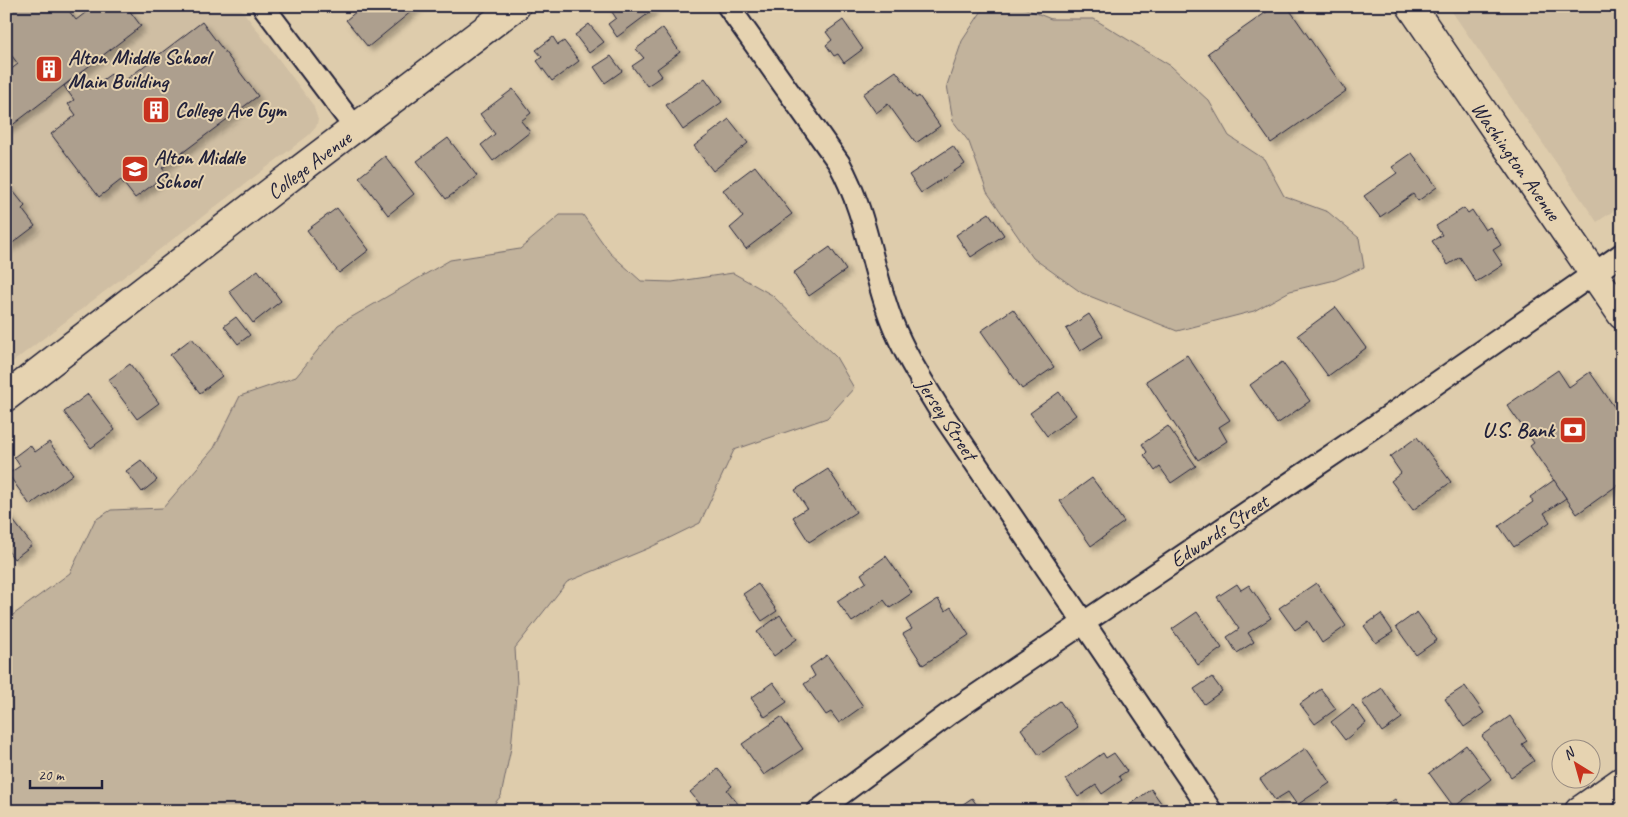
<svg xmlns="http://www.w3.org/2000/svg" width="1628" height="817" viewBox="0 0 1628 817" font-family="Caveat,sans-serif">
<defs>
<filter id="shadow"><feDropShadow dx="4.5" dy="4.5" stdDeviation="2.5" flood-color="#0004"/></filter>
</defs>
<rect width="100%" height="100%" fill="#deccac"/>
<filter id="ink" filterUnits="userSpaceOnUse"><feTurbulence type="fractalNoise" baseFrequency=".02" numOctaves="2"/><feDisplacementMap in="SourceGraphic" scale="10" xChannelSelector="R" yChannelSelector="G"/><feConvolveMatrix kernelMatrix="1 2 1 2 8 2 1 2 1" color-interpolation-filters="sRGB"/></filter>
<g filter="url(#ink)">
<!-- built -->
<g fill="#cfbea3">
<polygon points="6,6 239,6 313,105 318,120 316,127 309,135 6,367"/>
<polygon points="1448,6 1622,6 1622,205 1597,222"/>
</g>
<!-- green -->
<g fill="#c2b39c" stroke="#726a6c">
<polygon points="995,6 1019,6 1051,19 1094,19 1171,66 1209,101 1229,136 1264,159 1284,196 1328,212 1359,238 1364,267 1335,280 1290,291 1254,311 1177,331 1082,293 1033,258 987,192 969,142 953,121 947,85 962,41 983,9"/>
<polygon points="560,215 583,215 610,253 641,281 672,282 733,273 772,295 836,357 854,388 827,418 734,450 700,523 649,548 567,582 515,648 517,684 511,748 501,796 488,811 6,811 6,620 70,573 95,520 111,510 163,508 214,448 240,396 296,377 338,325 450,260 520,249"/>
</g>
<!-- building -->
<g fill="#ad9f8e" stroke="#22223b" filter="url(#shadow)">
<polygon points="6,6 65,6 76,20 94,6 126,6 141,26 6,130 6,73 18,64 12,56 6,61"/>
<polygon points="363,6 418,6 368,47 346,20"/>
<polygon points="608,6 650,6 653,10 617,37 608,24 616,18"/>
<polygon points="1275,6 1287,6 1346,91 1271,143 1208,53"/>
<polygon points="843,20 863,49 844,63 838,54 834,56 826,45 832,40 826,32"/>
<polygon points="202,22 258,96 162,168 167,174 135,198 121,180 99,197 51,134 76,115 68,104 74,100 64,86 79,74 90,89 111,74 119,85"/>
<polygon points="589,24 604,42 589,53 575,35"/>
<polygon points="663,28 680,52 657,69 662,76 647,86 632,66 644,58 636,49"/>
<polygon points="553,37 558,45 564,41 579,61 552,81 537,61 542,57 536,50"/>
<polygon points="611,56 622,71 605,83 594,67"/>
<polygon points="896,71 916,98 919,96 940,126 916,143 888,104 876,113 863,94"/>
<polygon points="705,78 722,102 683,130 666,105"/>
<polygon points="513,89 531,113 521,121 530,132 493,161 481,145 495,134 480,114"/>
<polygon points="729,119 748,143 713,171 694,146"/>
<polygon points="448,138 477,176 446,199 417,161"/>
<polygon points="953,146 965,164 921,193 909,175"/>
<polygon points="1412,153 1437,187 1418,201 1413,194 1380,217 1364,196 1397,173 1392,167"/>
<polygon points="385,156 414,194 388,215 359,177"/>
<polygon points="755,166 792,214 746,249 730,228 743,217 723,190"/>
<polygon points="6,182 25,206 22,209 35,226 6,248"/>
<polygon points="337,208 369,250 339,273 307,230"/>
<polygon points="1464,208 1468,213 1472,210 1485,230 1490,227 1501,245 1493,250 1503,265 1476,282 1460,257 1448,265 1432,241 1442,235 1436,226"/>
<polygon points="989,213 1004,235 971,257 956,235"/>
<polygon points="830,247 846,270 809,296 793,273"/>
<polygon points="258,270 281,301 253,323 229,291"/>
<polygon points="1336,307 1366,348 1328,376 1298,335"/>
<polygon points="1013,309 1054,367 1022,389 981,331"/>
<polygon points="1089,314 1103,336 1080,351 1066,329"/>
<polygon points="236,317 250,335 238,344 224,326"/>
<polygon points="192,338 222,376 200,393 170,355"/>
<polygon points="1187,355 1230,420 1219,427 1227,441 1198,460 1146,381"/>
<polygon points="1282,362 1310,401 1277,424 1250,385"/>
<polygon points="130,364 159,403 137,419 108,380"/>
<polygon points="1558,370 1569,387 1590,372 1622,418 1622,482 1577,514 1530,446 1534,443 1507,405"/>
<polygon points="1059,392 1076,415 1047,436 1030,413"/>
<polygon points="88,394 115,430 91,448 64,412"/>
<polygon points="1168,426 1196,466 1171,483 1160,467 1155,471 1144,455 1147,452 1142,444"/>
<polygon points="1417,437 1451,482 1413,510 1391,481 1401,473 1390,457"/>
<polygon points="49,442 73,474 30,505 8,474 20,466 14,457 30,445 35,452"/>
<polygon points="141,460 157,480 142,492 126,471"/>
<polygon points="828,469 856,512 809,542 793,517 807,508 795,490"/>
<polygon points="1092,478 1124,522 1091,546 1060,501"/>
<polygon points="1554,480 1566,498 1544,513 1550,522 1514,547 1499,526 1533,502 1530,497"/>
<polygon points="6,511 32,545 14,559 6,548"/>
<polygon points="886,556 912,593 890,608 884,600 852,622 837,601 866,582 861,574"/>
<polygon points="1316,583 1346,626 1322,643 1308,621 1295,630 1279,608"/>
<polygon points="758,584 777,611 762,621 743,594"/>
<polygon points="1237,584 1241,590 1249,585 1271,618 1248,633 1254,642 1237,653 1227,637 1239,629 1217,597"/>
<polygon points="938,599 945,611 951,607 969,635 923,665 903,634 912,629 906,620"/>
<polygon points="1197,612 1222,648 1198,665 1172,629"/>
<polygon points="1417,612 1437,640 1416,655 1396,627"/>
<polygon points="1381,614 1393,632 1376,643 1364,626"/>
<polygon points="780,615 797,639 774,656 757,632"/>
<polygon points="827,655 863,706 839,723 831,712 826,715 804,684 815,676 810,667"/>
<polygon points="1212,677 1222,691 1204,704 1194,689"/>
<polygon points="773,682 787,702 765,717 751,698"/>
<polygon points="1465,686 1484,713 1464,727 1445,699"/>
<polygon points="1382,688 1402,718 1382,732 1362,702"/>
<polygon points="1321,689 1336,709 1315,724 1300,704"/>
<polygon points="1060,701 1078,727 1039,755 1021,729"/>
<polygon points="1353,705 1366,723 1345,740 1331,722"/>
<polygon points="1510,716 1527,741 1522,744 1534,761 1511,777 1482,736"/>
<polygon points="781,717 803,749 764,775 742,744"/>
<polygon points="1466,745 1491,779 1454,807 1429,773"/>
<polygon points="1306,748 1330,783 1297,805 1288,792 1275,800 1260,779"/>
<polygon points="1103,753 1106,758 1114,753 1127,771 1119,776 1122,780 1102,794 1096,785 1078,797 1066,779"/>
<polygon points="718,769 732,786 727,790 742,809 740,811 706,811 690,792"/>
<polygon points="1151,789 1167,811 1122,811"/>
<polygon points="972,798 981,811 953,811"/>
<polygon points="1395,799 1403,811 1377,811"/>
</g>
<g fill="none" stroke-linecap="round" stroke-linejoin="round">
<!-- street casing -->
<g stroke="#22223b" stroke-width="25">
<g id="street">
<polyline points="263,6 356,129"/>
<path d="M728,6l111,157c29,53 32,105 53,159 12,31 30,59 47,87l272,402"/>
<polyline points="818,811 950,713 1372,428 1622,254"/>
</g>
</g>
<!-- secondary casing -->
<g stroke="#22223b" stroke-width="31">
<g id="secondary">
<polyline points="1411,6 1622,315"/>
<polyline points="6,397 302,168 516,6"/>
<polyline points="1579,811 1622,781"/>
</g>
</g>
<!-- street -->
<use href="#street" stroke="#e6d3b1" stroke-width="21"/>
<!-- secondary -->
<use href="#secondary" stroke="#e6d3b1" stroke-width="28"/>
</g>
</g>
<!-- icons -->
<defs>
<g id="building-square" transform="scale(1.4375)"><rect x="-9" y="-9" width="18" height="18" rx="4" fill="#c8321e" stroke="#e6d3b1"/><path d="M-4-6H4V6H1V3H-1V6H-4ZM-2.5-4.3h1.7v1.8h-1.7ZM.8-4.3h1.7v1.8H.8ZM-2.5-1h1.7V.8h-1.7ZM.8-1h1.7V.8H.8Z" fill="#fff"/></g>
<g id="school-square" transform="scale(1.4375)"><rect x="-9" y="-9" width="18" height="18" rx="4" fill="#c8321e" stroke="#e6d3b1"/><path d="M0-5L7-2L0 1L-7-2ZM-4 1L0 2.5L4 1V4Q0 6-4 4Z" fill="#fff"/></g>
<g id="bank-square" transform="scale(1.4375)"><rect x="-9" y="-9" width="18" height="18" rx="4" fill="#c8321e" stroke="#e6d3b1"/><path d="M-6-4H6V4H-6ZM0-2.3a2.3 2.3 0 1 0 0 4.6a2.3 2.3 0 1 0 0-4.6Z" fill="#fff"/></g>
</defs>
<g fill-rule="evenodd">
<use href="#building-square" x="49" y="69"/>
<use href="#building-square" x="156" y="110"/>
<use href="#school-square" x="135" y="169"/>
<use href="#bank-square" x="1573" y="430"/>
</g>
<g text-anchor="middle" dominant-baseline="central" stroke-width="4" stroke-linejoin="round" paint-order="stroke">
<!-- poi labels -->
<g font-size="21" font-weight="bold" fill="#22223b" stroke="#e6d3b1" text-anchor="start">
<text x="68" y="57">Alton Middle School<tspan x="68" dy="24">Main Building</tspan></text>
<text x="175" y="110">College Ave Gym</text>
<text x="154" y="157">Alton Middle<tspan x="154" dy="24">School</tspan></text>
<text x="1554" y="430" text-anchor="end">U.S. Bank</text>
</g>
<!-- street labels -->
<g font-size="21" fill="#22223b" stroke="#e6d3b1">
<text transform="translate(1516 161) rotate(55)">Washington Avenue</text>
<text transform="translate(309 165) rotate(-37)">College Avenue</text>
<text transform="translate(947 419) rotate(57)">Jersey Street</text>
<text transform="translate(1219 531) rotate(-34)">Edwards Street</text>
</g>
</g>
<!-- margin -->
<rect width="1628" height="817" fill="none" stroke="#e6d3b1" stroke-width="25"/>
<rect x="12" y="12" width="1603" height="792" fill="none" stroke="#22223b" stroke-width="2" filter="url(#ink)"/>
<!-- north arrow -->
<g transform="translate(1576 764) rotate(323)"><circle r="24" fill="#e6d3b1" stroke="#988c82"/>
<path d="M0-4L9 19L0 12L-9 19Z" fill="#c8321e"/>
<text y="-8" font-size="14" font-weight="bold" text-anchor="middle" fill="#22223b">N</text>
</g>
<!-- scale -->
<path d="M30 780v8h72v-8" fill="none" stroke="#22223b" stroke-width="2.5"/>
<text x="38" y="780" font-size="15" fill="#22223b" stroke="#e6d3b1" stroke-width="4" paint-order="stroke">20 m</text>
</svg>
